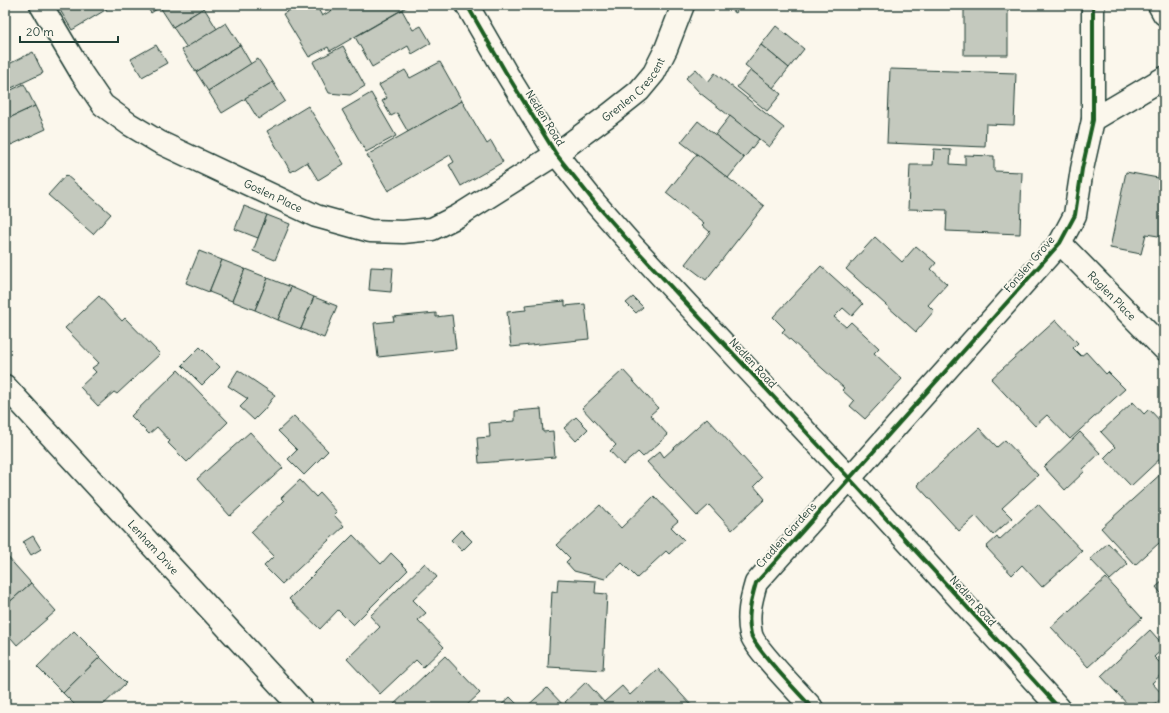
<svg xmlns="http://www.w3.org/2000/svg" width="1169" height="713" viewBox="0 0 1169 713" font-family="Delius,sans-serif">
<rect width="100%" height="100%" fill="#fbf7ec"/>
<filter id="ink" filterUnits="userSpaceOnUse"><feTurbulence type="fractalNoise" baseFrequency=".025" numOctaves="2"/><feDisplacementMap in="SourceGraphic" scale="8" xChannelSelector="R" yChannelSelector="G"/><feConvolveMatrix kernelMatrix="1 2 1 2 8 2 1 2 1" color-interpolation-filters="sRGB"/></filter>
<g filter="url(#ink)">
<!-- building -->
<g fill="#c4c9be" stroke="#1f3d34">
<polygon points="68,5 105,5 107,9 72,30 60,10"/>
<polygon points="145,5 163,5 151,13"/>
<polygon points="163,5 202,5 204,8 173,27 160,7"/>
<polygon points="288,5 296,5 291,9"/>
<polygon points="299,5 316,5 322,16 341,5 410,5 330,51 328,47 309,57 283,14"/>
<polygon points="726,5 740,5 736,13 725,7"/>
<rect x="964" y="5" width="44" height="50"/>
<polygon points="204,8 217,29 187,48 173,27"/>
<polygon points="402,10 413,30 421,26 431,43 412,54 408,46 372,67 355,37"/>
<polygon points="226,23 240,45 196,72 182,50"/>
<polygon points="776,26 804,49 789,68 761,45"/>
<polygon points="156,45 167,63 142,77 131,59"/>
<polygon points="240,45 251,64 208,91 196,72"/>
<polygon points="761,45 789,68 773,88 745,65"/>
<polygon points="343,46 365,86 350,95 329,93 313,62"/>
<polygon points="33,52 43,73 5,91 5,66"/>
<polygon points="258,59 273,82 222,113 208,91"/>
<polygon points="440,62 462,101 408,132 397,113 391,116 382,101 387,98 379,85 405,70 410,78"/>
<polygon points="696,69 708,82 715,73 784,128 769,147 700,93 686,78"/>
<polygon points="890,69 1016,73 1014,125 986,124 985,147 887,143"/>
<polygon points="751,70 781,94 767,111 737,87"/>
<polygon points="273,82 285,101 258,119 245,98"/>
<polygon points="24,84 35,106 5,120 5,93"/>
<polygon points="371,93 396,136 366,152 342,110"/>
<polygon points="462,101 487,144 491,141 503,162 461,186 449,165 454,162 450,155 388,191 367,155"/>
<polygon points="35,106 46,129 11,145 5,132 5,120"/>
<polygon points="308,106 344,164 318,180 307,162 291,172 267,131"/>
<polygon points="730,116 759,139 744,158 715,135"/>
<polygon points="698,121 744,158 728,178 681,142"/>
<polygon points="1164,145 1164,237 1146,234 1141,254 1110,248 1126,172 1158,178"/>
<polygon points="934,149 951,150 950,164 965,165 965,155 994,156 994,171 1022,172 1020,234 946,231 947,210 908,209 910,165 933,165"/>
<polygon points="697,154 764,206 706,280 685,264 710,232 702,225 704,223 666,193"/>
<polygon points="66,175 111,214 93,234 48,195"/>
<polygon points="244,206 267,215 258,238 235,229"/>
<polygon points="267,215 290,224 275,260 253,251"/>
<polygon points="875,237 902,262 916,246 936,263 931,269 947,284 928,305 934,311 916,332 846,269"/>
<polygon points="199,251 222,260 209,292 186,283"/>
<polygon points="222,260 245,269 232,301 209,292"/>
<polygon points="821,266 863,304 852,316 843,308 834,317 846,327 851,322 879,348 874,353 902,379 865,419 850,406 854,401 842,390 844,388 782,332 785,329 773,317"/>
<polygon points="371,267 393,268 391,292 369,290"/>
<polygon points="245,269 268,278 255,310 232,301"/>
<polygon points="268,278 291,287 278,320 255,310"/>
<polygon points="291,287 314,297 301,329 278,320"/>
<polygon points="99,296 122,321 125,318 160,354 117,394 114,392 98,406 80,387 96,372 92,368 99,363 65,328"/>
<polygon points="314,297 337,306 324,338 301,329"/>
<polygon points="633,297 643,307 636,313 626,303"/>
<polygon points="565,301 565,306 585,304 589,339 511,347 507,312 526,310 525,305"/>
<polygon points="436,313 436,317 452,315 456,349 378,357 374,323 394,321 393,317"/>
<polygon points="1056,320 1078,343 1073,348 1081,356 1086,352 1106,374 1108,372 1125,389 1070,439 1047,415 1035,426 991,379"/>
<polygon points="200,347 220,367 202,385 182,365"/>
<polygon points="178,370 228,422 187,462 168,443 170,441 157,427 149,434 131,416"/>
<polygon points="238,370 275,395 264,410 254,420 240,407 248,399 228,386"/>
<polygon points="623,370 658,408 650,415 668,435 643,457 638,452 623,465 610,451 616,445 582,408"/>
<polygon points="1133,402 1144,414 1149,409 1164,425 1164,455 1131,486 1104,458 1115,447 1101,432"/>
<polygon points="541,409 543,432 553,431 555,457 479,463 477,438 490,437 489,423 515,421 515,411"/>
<polygon points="294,416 328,451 304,475 288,459 297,450 278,431"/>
<polygon points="576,417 588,429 576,441 564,428"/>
<polygon points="707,418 762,478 754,486 765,499 732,530 709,505 697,516 647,462 660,451 664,457"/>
<polygon points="979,428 997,447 1005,440 1038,475 1002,508 1012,518 993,535 976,516 959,531 917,485"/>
<polygon points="250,432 283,468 230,516 197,479"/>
<polygon points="1080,432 1100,453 1083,469 1085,471 1065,490 1044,467"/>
<polygon points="1164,471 1164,549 1159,543 1135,565 1101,528"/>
<polygon points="300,480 316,497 320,493 337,512 334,515 344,526 282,584 264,566 274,556 251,532 284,501 281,498"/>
<polygon points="654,496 678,521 671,527 684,540 669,554 666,551 637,578 622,563 605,579 574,571 566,562 570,558 557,545 600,505 621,528"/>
<polygon points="1038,504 1082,551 1042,587 1022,565 1012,575 986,547 997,537 999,540"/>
<polygon points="461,530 472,541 462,551 451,540"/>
<polygon points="353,535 381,564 391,553 408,570 353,625 338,610 320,629 289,599"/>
<polygon points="33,536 41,549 31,555 23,542"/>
<polygon points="1108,543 1128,564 1110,580 1090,559"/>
<polygon points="6,555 31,583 5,606 5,556"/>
<polygon points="425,563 437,577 413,600 426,613 418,620 444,647 423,667 416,660 380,694 347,659 380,627 370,616"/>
<polygon points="1106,578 1142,618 1088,667 1051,627"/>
<polygon points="558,579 596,581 595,593 607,594 603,670 548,667 552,591 557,592"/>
<polygon points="1164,580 1164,597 1156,587"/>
<polygon points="31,583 56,611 17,645 5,631 5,606"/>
<polygon points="1150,630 1164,646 1164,648 1154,657 1164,667 1164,672 1152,683 1164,696 1151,708 1131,708 1101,676"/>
<polygon points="74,631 100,657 63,693 37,667"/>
<polygon points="445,656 480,693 464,708 390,708"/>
<polygon points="100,657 126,683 100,708 78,708 63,693"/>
<polygon points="658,669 693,707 570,708 565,702 586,682 604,702 622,686 630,695"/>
<polygon points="547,688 566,708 525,708"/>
<polygon points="510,697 521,708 498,708"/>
<polygon points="720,704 724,708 715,708"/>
</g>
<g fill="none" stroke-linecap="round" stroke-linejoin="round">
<!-- street casing -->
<g stroke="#1f3d34" stroke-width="25">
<g id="street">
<path id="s1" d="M41,5l41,69 21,31 26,19 30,18 157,74 54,15 33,1 29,-3 26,-13 98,-62 54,-40 29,-23 15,-18 12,-24 17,-44"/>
<polyline points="467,5 505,71 556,154 596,204 633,246 850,479 1059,708"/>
<polyline points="1159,5 1164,14"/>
<polyline points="1093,120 1164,78"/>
<path id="s2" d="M1060,243l104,106"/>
<path d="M812,708c-11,-13 -58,-60 -61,-74 -4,-18 0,-34 5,-51l304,-340 15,-28 7,-46 11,-49v-115"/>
</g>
</g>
<!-- secondary casing -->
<g stroke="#1f3d34" stroke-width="25">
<g id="secondary">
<path id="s3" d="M5,386l296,322"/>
</g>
</g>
<!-- street -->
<use href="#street" stroke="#fbf7ec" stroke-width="22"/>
<!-- secondary -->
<use href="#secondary" stroke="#fbf7ec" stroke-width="22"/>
<!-- cycleway casing -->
<g stroke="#fbf7ec" stroke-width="6">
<g id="cycleway">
<polyline points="467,5 505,71 556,154 596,204 633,246 850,479 1059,708"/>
<path d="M812,708c-11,-13 -58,-60 -61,-74 -4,-18 0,-34 5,-51l304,-340 15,-28 7,-46 11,-49v-115"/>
</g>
</g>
<!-- cycleway -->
<use href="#cycleway" stroke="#1b5e20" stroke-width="4"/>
</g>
</g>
<g text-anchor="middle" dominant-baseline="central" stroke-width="4" stroke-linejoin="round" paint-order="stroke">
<!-- street labels -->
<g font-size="11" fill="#1f3d34" stroke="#fbf7ec">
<text stroke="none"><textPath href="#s1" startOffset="723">Grenlen Crescent</textPath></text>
<text transform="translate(545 118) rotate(58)">Nedlen Road</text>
<text stroke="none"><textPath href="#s1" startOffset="311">Goslen Place</textPath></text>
<text transform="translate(1029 264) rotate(-49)">Fonslen Grove</text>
<text stroke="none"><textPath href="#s2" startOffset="74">Raglen Place</textPath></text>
<text transform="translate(753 363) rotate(47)">Nedlen Road</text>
<text transform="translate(786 535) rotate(-48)">Cradlen Gardens</text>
<text stroke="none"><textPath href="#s3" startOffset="219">Lenham Drive</textPath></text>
<text transform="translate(973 601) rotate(48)">Nedlen Road</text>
</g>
</g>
<!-- margin -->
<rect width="1169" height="713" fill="none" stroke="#fbf7ec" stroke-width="20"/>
<rect x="10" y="10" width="1149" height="693" fill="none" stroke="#1f3d34" stroke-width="1.5" filter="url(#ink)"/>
<!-- scale -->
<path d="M20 36v6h98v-6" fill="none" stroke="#1f3d34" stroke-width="2"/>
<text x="26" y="36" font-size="12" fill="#1f3d34" stroke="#fbf7ec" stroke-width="3" paint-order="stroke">20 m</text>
</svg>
